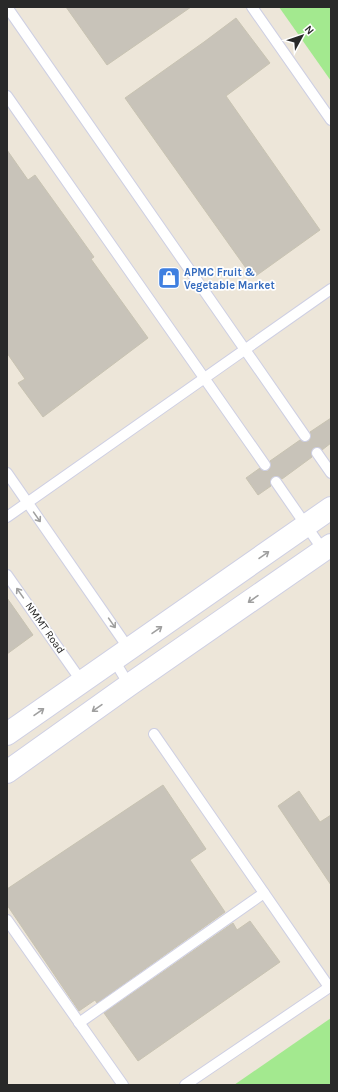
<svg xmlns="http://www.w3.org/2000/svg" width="338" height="1092" viewBox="0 0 338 1092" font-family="Karla,sans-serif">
<rect width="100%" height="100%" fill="#ede6d9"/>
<!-- green -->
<g fill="#a3e98f">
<polygon points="279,7 331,7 331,81"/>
<polygon points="331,1018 331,1085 234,1085"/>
</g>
<!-- building -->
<g fill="#c8c3b9" stroke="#c8c3b2">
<polygon points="66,7 191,7 107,65"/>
<polygon points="236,18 270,63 226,96 320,230 253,278 125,98 204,42"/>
<polygon points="7,150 28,180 35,175 94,257 91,259 148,338 43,417 18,383 25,379 7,353"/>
<polygon points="331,418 331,443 322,450 317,447 313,448 311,453 312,457 282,479 276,476 272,477 270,482 271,486 258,495 246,478 260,468 263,471 268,471 271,465 270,461 300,440 305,442 309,441 311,436 310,432"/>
<polygon points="7,598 33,635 7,654"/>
<polygon points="163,785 206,849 190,860 225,912 97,1003 95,1000 79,1011 7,905 7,889"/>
<polygon points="299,791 320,822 331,815 331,885 278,806"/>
<polygon points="250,921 280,962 138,1061 104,1013 233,923 237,930"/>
</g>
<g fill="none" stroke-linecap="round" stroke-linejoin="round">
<!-- service casing -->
<g stroke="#cecfe3" stroke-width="12">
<g id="service">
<polyline points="7,7 305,436"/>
<polyline points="252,7 331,120"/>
<polyline points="7,96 265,465"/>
<polyline points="317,453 331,473"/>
<polyline points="7,473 129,649"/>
<polyline points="276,482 323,550"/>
<polyline points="7,517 331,289"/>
<polyline points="7,575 82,682"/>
<polyline points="114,660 129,685"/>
<polyline points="154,734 329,987"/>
<polyline points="7,920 123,1085"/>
<polyline points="79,1023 264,893"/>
<polyline points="185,1085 331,986"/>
</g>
</g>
<!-- tertiary casing -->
<g stroke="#cecfe3" stroke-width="24">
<g id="tertiary">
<polyline points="7,734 331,508"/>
<polyline points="7,772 129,685 331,545"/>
</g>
</g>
<!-- service -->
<use href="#service" stroke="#fff" stroke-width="10"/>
<!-- tertiary -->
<use href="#tertiary" stroke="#fff" stroke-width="22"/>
</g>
<!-- one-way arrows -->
<defs><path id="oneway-shaft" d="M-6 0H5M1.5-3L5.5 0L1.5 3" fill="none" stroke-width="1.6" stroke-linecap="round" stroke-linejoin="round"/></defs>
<g stroke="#9f9f9f">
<use href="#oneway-shaft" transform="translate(37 517) rotate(55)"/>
<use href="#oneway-shaft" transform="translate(264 555) rotate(-35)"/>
<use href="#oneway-shaft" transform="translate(20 593) rotate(-125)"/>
<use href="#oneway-shaft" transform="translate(253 599) rotate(145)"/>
<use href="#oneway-shaft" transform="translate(112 623) rotate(55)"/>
<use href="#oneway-shaft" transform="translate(157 630) rotate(-35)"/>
<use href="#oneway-shaft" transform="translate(97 708) rotate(145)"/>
<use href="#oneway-shaft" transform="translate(39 712) rotate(-35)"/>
</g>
<!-- icons -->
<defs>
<g id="shop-square" transform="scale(1.15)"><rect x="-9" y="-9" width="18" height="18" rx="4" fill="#3f7fe0" stroke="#fff"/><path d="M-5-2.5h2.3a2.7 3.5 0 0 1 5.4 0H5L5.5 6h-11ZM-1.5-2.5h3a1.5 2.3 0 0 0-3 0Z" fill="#fff"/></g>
</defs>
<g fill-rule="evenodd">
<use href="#shop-square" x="169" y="278"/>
</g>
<g text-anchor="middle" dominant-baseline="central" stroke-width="3.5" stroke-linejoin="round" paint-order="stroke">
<!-- shop labels -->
<g font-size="11" font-weight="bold" fill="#366cbe" stroke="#fff" text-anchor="start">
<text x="184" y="272">APMC Fruit &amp;<tspan x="184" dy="13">Vegetable Market</tspan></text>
</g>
<!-- street labels -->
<g font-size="11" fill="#292929" stroke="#fff">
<text transform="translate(45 628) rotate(55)">NMMT Road</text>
</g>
</g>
<!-- border -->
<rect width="338" height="1092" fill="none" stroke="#292929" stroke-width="16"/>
<!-- north arrow -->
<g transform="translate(302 36) rotate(50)" stroke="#ffffff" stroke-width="3" paint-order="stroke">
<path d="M0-3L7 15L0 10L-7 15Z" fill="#292929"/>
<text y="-6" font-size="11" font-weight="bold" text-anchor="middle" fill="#292929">N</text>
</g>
</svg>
